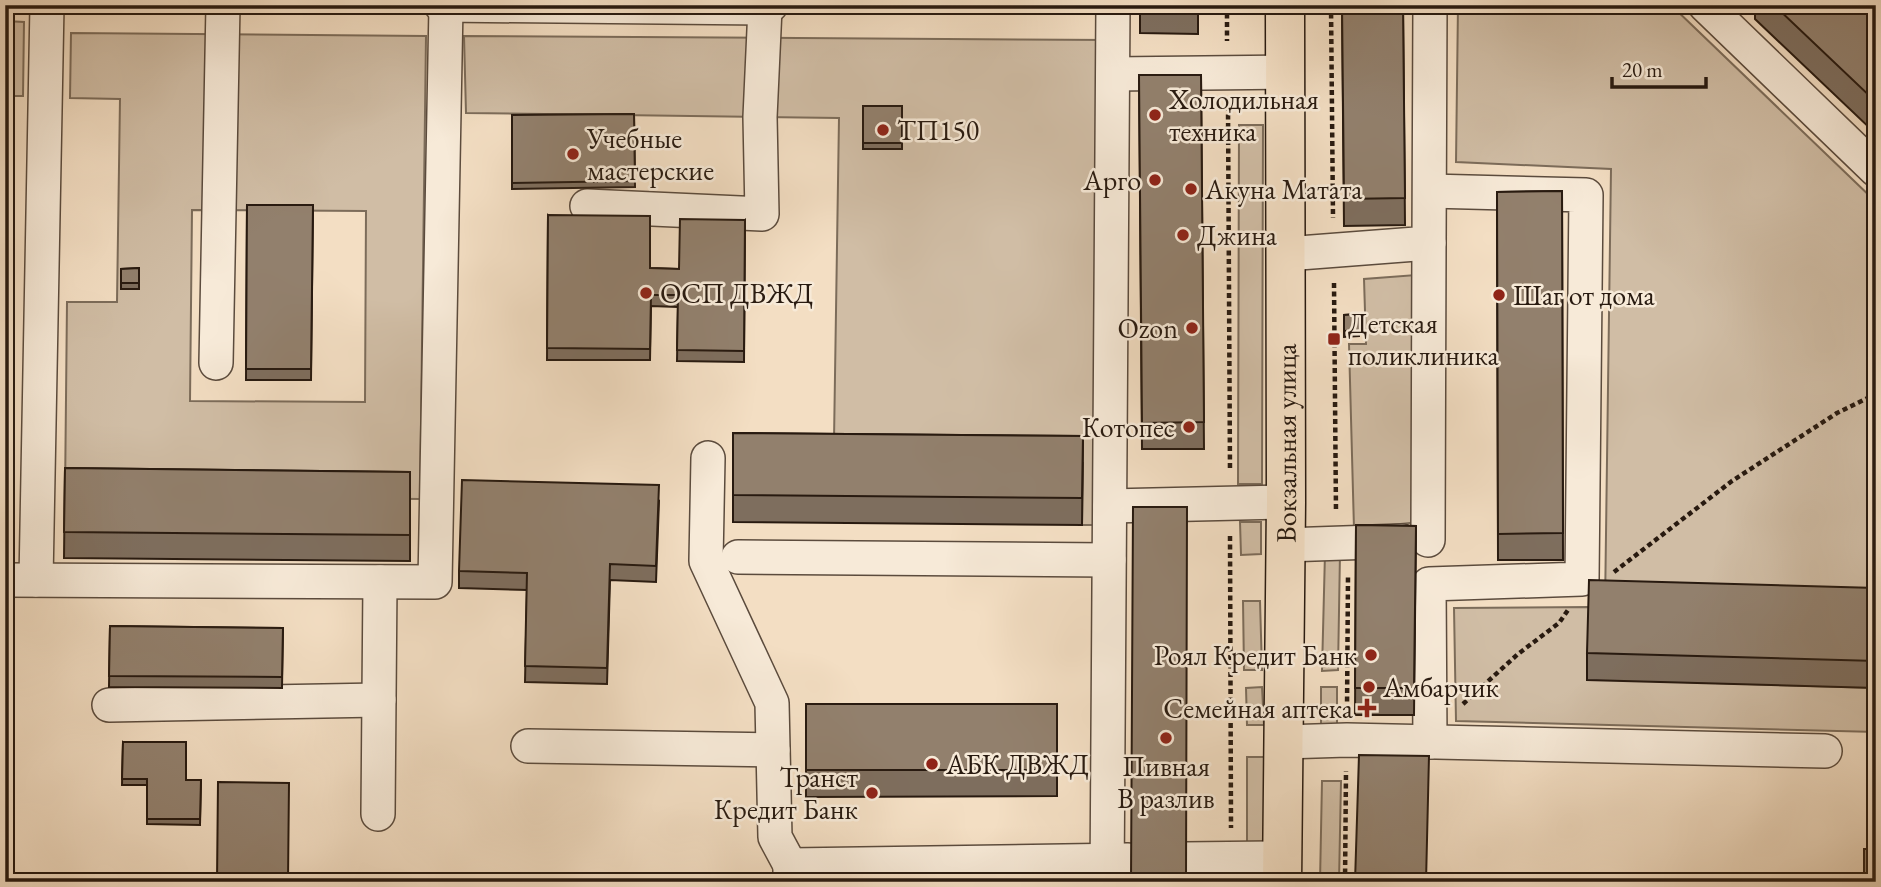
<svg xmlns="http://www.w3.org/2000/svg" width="1881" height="887" viewBox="0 0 1881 887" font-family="'EB Garamond',serif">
<rect width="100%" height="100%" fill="#f3dec3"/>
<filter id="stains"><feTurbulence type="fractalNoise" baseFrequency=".00286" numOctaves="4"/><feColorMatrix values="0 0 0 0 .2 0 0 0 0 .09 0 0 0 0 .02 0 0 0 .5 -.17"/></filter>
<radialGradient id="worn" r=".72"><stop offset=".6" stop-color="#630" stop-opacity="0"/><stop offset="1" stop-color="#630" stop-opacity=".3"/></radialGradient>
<!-- green -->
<g fill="#d0bda5" stroke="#7c6c5a" stroke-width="2" fill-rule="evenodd">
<polygon points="1458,5 1671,5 1876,202 1876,614 1605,607 1611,169 1456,162"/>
<polygon points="5,21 24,22 23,96 5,96"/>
<path d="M71,33l355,3 -6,463 -355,-4 2,-193h50l3,-203 -50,-1zM192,210l174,1 -1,191 -175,-1z"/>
<polygon points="464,36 1110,40 1104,525 1082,525 1083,463 834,440 839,118 466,113"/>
<polygon points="1239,125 1263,125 1262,484 1238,484"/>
<polygon points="1416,275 1419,522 1354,529 1349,344 1366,344 1364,279"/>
<polygon points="1240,522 1261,522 1261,554 1241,555"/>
<polygon points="1325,553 1340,553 1338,670 1322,671"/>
<polygon points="1243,601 1260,601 1262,670 1244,670"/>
<polygon points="1589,607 1587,679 1876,688 1876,732 1456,721 1454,608"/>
<polygon points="1262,687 1264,725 1247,725 1246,688"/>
<rect x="1321" y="687" width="16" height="37"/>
<polygon points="1247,757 1268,757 1268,850 1247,849"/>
<polygon points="1322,781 1341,781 1339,882 1320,882"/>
</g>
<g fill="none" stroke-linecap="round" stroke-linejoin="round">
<!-- minor casing -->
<g stroke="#5b4b3d" stroke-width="36">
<g id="minor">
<polyline points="441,5 765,8 771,5"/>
<polyline points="1705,5 1876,170"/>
<polyline points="1113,74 1285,72"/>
<polyline points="1430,191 1586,195 1582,579 1429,584 1430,742"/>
<polyline points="587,206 762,214 760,117 765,8"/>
<polyline points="1286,254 1429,243 1430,5"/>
<polyline points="216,363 223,5"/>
<polyline points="708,458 706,561 772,703 775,837 790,865"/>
<polyline points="1110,506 1286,502"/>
<polyline points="1428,540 1429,243"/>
<polyline points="1285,545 1402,541"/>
<polyline points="738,557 1109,560"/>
<polyline points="5,580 435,582 446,6"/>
<polyline points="36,580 47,5"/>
<polyline points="109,705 379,700"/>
<polyline points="1284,742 1347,740 1825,751"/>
<polyline points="528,746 773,750"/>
<polyline points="378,814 380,582"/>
<polyline points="1185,859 1282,858"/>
<polyline points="790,882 790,865 1128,860"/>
<polyline points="1107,882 1113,5"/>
</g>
</g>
<!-- major casing -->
<g stroke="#281a10" stroke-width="41">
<g id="major">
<path id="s1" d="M1282,882l4,-380 -1,-497"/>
</g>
</g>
<!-- path -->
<g stroke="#281a10" stroke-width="4.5" stroke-dasharray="5 3.5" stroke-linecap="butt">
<polyline points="1227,5 1227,41"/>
<polyline points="1331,5 1333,218"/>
<polyline points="1228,106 1230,471"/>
<polyline points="1334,283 1336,512"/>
<polyline points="1230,536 1231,828"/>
<polyline points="1614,572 1732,481 1837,413 1876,394"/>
<polyline points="1463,704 1518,654 1559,623 1568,610"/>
<polyline points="1347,710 1348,576"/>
<polyline points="1345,882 1346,771"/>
</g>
<!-- minor -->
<use href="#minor" stroke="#f7ead8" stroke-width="33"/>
<!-- major -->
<use href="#major" stroke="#f3dec3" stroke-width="38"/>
</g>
<!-- wall -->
<g fill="#7e6e5e" stroke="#281a10" stroke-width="2">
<polygon points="1140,5 1198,5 1198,34 1140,33"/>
<polygon points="1342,5 1403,5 1405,225 1344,226"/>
<polygon points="1755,5 1867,5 1876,14 1876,134 1755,19"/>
<polygon points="1139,75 1201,75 1204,449 1142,449"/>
<rect x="863" y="106" width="39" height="43"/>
<polygon points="634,114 635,187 512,189 512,115"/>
<polygon points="1562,191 1563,560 1498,560 1497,192"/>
<polygon points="247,205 313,205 311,380 246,380"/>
<polygon points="548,215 650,268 679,269 745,220 744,362 677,361 678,307 651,306 650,360 547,360"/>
<polygon points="139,268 139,289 121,289 121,269"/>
<polygon points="1359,314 1359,336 1344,337 1344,315"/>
<polygon points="733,433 1083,436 1082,525 733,522"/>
<polygon points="5,437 8,437 7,545 5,545"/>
<polygon points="65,468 410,472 410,561 64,558"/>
<polygon points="659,501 656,582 610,580 607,684 525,682 527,590 459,588 459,571"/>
<polygon points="1356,525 1416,526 1414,715 1355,715"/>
<polygon points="1876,588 1876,688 1587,680 1587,653"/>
<polygon points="110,626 283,628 282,688 109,687"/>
<polygon points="806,704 1057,704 1057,796 806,797"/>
<polygon points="123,742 186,780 201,780 200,825 147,824 147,785 122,785"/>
<rect x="1864" y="849" width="12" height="33"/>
</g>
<!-- building -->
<g fill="#92806d" stroke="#281a10" stroke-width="2">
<rect x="1140" y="5" width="58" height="8"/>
<polygon points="1342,5 1403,5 1405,198 1344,199"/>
<polygon points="1774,5 1867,5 1876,14 1876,102"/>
<polygon points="1139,75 1201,75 1204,422 1142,423"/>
<rect x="863" y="106" width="39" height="37"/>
<polygon points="634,114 635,181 512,183 512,115"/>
<polygon points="1562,191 1563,533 1498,534 1497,192"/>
<polygon points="247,205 313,205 311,369 246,369"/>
<polygon points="548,215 650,216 650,268 679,269 680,219 745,220 744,351 677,350 678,295 651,295 650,349 547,348"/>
<polygon points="139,268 139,283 121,283 121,269"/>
<polygon points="1359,314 1359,330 1344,331 1344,315"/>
<polygon points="733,433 1083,436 1082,498 733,495"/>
<polygon points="5,437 8,437 7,524 5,524"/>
<polygon points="65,468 410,472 410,535 64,532"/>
<polygon points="462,480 659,485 656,566 610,564 607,668 525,666 527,573 459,571"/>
<polygon points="1133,507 1187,507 1186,882 1131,882"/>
<polygon points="1356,525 1416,526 1414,688 1355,688"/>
<polygon points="1589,580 1876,588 1876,661 1587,653"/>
<polygon points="110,626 283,628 282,677 109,676"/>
<polygon points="5,651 9,651 7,777 5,777"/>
<rect x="806" y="704" width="251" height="66"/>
<polygon points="123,742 186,742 186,780 201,780 200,819 147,819 147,779 122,779"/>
<polygon points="1359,755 1429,756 1426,882 1355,882"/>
<polygon points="218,782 289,783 288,882 217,882"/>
<rect x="1864" y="849" width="12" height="24"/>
</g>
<!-- markers -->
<g fill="#8f2418" stroke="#f7ead8" stroke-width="2.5">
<circle cx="1155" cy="115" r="7"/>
<circle cx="883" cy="130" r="7"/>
<circle cx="573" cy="154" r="7"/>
<circle cx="1155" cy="180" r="7"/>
<circle cx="1191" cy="189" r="7"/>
<circle cx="1183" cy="235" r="7"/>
<circle cx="646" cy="293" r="7"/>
<circle cx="1499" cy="295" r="7"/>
<circle cx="1192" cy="328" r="7"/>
<rect x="1327" y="332" width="14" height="14" rx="3.5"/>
<circle cx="1189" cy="427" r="7"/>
<circle cx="1371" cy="655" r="7"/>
<circle cx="1369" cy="687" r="7"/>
<path d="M1363.5 697.5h7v7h7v7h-7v7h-7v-7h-7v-7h7z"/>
<circle cx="1166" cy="738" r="7"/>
<circle cx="932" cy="764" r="7"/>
<circle cx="872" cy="793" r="7"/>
</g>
<g text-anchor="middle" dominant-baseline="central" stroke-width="5" stroke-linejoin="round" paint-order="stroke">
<!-- poi labels -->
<g font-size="28" fill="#281a10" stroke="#f7ead8" text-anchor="start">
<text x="1169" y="99">Холодильная<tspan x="1169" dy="32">техника</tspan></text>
<text x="897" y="130">ТП150</text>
<text x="587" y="138">Учебные<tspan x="587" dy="32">мастерские</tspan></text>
<text x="1141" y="180" text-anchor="end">Арго</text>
<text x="1205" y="189">Акуна Матата</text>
<text x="1197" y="235">Джина</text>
<text x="660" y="293">ОСП ДВЖД</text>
<text x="1513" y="295">Шаг от дома</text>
<text x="1348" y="323">Детская<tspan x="1348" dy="32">поликлиника</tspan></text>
<text x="1178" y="328" text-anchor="end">Ozon</text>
<text x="1175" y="427" text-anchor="end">Котопес</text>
<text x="1357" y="655" text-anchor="end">Роял Кредит Банк</text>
<text x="1383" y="687">Амбарчик</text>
<text x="1353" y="708" text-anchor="end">Семейная аптека</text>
<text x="946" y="764">АБК ДВЖД</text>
<text x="1166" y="766" text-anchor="middle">Пивная<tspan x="1166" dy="32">В разлив</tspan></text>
<text x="858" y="777" text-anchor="end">Транст<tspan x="858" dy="32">Кредит Банк</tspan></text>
</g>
<!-- street labels -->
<g font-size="28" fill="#281a10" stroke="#f7ead8">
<text stroke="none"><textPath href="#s1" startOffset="439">Вокзальная улица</textPath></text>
</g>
</g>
<!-- margin -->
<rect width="1881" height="887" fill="none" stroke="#f3dec3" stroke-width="28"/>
<rect x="7" y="7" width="1867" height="873" fill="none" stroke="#281a10" stroke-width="3.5"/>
<rect x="14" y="14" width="1853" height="859" fill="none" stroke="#281a10" stroke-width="2"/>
<!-- scale -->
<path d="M1612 77v10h94v-10" fill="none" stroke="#281a10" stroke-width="3.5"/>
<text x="1622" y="77" font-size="21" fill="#281a10" stroke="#f7ead8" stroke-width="5" paint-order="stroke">20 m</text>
<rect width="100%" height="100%" filter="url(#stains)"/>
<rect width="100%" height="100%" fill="url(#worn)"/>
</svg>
